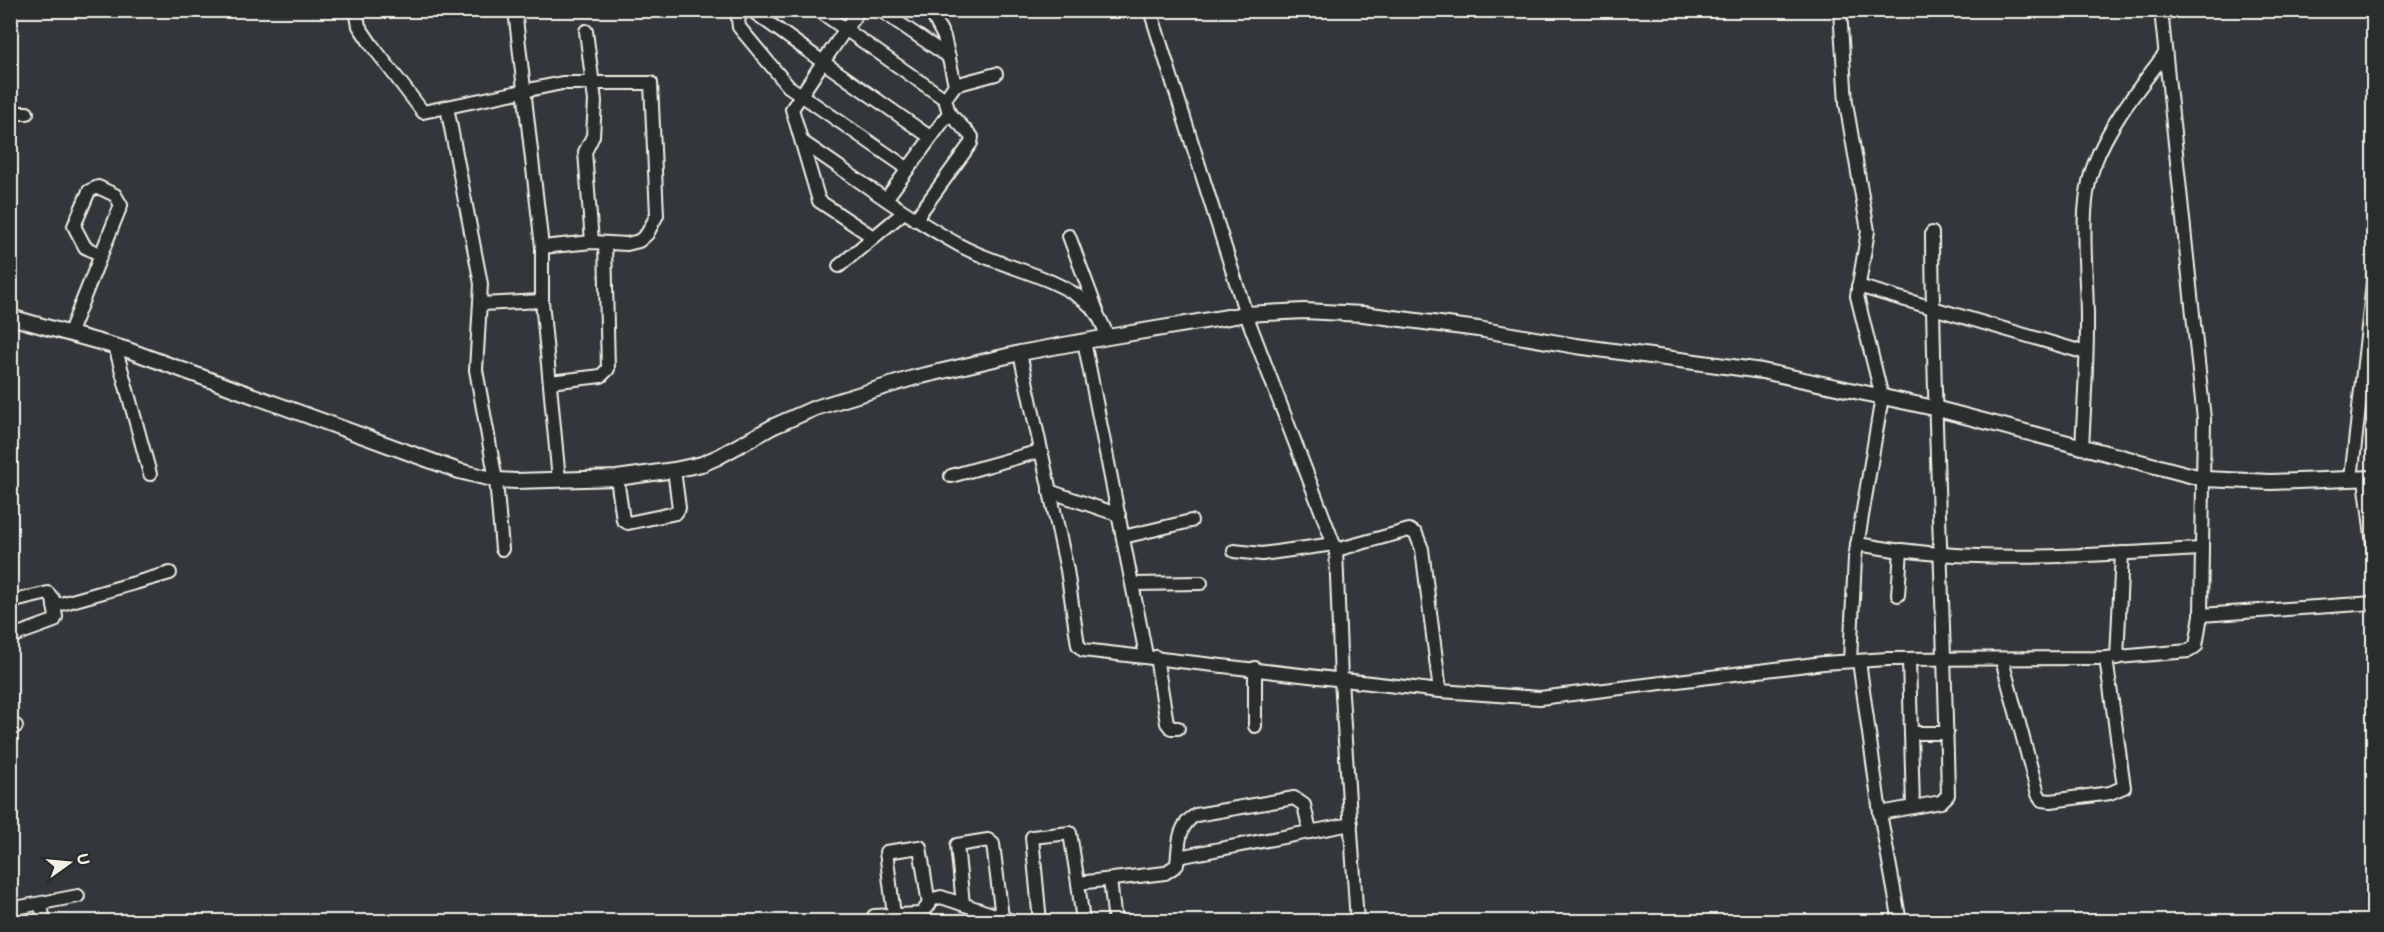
<svg xmlns="http://www.w3.org/2000/svg" width="2384" height="932" viewBox="0 0 2384 932" font-family="'Balsamiq Sans',sans-serif">
<rect width="100%" height="100%" fill="#33373c"/>
<filter id="ink" filterUnits="userSpaceOnUse"><feTurbulence type="fractalNoise" baseFrequency=".0167" numOctaves="2"/><feDisplacementMap in="SourceGraphic" scale="12" xChannelSelector="R" yChannelSelector="G"/><feConvolveMatrix kernelMatrix="1 2 1 2 8 2 1 2 1" color-interpolation-filters="sRGB"/></filter>
<g filter="url(#ink)">
<g fill="none" stroke-linecap="round" stroke-linejoin="round">
<!-- minor casing -->
<g stroke="#f4f1e8" stroke-width="16">
<g id="minor">
<polyline points="356,10 359,26 371,44 423,112 562,83 651,83 657,215 647,234 639,241 627,244 592,242 542,247"/>
<polyline points="515,10 542,247 542,301 559,480"/>
<polyline points="743,10 738,19 739,27 788,86 907,168"/>
<polyline points="751,10 823,62 792,109 819,201 873,237"/>
<polyline points="818,10 945,99"/>
<polyline points="859,10 823,62 930,137"/>
<polyline points="880,10 949,57"/>
<polyline points="1150,10 1246,314 1336,550 1341,680 1357,922"/>
<polyline points="1840,10 1846,103 1868,231 1857,296 1882,397 1855,558 1850,661"/>
<polyline points="586,31 595,101 593,136 585,152 592,242"/>
<polyline points="955,85 996,74"/>
<polyline points="447,107 481,284 476,370 496,480 502,549"/>
<polyline points="10,113 27,113"/>
<path d="M804,143c52,35 102,73 157,103 39,21 90,28 125,56 12,9 16,22 22,35"/>
<polyline points="886,199 949,113 945,99 955,85 944,37 930,10"/>
<polyline points="915,220 971,143 972,137 949,113"/>
<polyline points="1069,236 1097,311"/>
<polyline points="839,266 903,213"/>
<polyline points="1858,286 2086,353"/>
<polyline points="481,304 542,301"/>
<polyline points="70,332 121,205 115,195 98,187 89,191 74,226 85,247 101,255"/>
<polyline points="1084,341 1146,655"/>
<polyline points="115,346 150,474"/>
<polyline points="1020,353 1067,570 1078,645 1083,650 1440,691 1540,698 1823,663 1888,659 2106,658 2189,651 2196,646 2201,615 2204,419 2161,10"/>
<polyline points="550,382 601,376 608,369 605,243"/>
<path d="M2082,448c2,-41 5,-82 5,-123 1,-47 -10,-116 7,-160 15,-41 45,-77 71,-111"/>
<polyline points="951,476 1040,451"/>
<polyline points="617,478 623,520 628,523 676,513 679,508 674,470"/>
<polyline points="2351,479 2374,274"/>
<polyline points="2365,479 2374,553"/>
<polyline points="1049,491 1119,515"/>
<polyline points="1123,537 1191,521"/>
<polyline points="1857,544 1901,551"/>
<polyline points="1336,550 1409,530 1416,534 1422,549 1440,691"/>
<polyline points="1234,551 1262,554 1334,544"/>
<polyline points="1133,584 1201,583"/>
<path d="M1898,595l3,-45c99,13 200,4 299,-1"/>
<polyline points="10,602 48,593 53,599 56,617 54,621 10,637"/>
<polyline points="54,606 170,573"/>
<polyline points="2201,615 2374,603"/>
<polyline points="1156,657 1167,723 1171,728 1178,728"/>
<polyline points="2117,658 2122,553"/>
<polyline points="1909,659 1913,807"/>
<polyline points="2002,660 2038,794 2042,800 2051,801 2110,793 2124,787 2106,658"/>
<polyline points="1859,661 1880,813 1900,922"/>
<polyline points="1255,668 1255,726"/>
<polyline points="10,727 16,726"/>
<polyline points="1911,733 1947,733"/>
<path d="M1880,813l61,-11 7,-7c-4,-188 -15,-375 -16,-562"/>
<polyline points="1178,857 1351,824"/>
<polyline points="1110,880 1115,922"/>
<polyline points="41,904 44,922"/>
<polyline points="963,904 957,845 988,840 993,844 1002,917"/>
<polyline points="10,909 78,896"/>
<polyline points="894,915 886,852 920,847 929,905"/>
<polyline points="874,916 921,914"/>
<polyline points="922,922 921,914 933,899 941,897 1016,922"/>
<polyline points="1040,922 1032,837 1070,833 1078,883"/>
<path d="M1083,922l-5,-39 87,-10 12,-8c2,-19 0,-40 19,-50l98,-17 10,7 6,27"/>
</g>
</g>
<!-- tertiary casing -->
<g stroke="#f4f1e8" stroke-width="18">
<polyline id="tertiary" points="10,317 128,350 459,471 496,480 516,481 617,478 674,470 702,464 718,457 774,426 815,408 913,378 1020,353 1108,337 1246,314 1304,311 1363,314 1478,329 1576,346 1762,371 1934,408 2205,479 2271,482 2374,478"/>
</g>
<!-- minor -->
<use href="#minor" stroke="#2a2d2e" stroke-width="12"/>
<!-- tertiary -->
<use href="#tertiary" stroke="#2a2d2e" stroke-width="14"/>
</g>
</g>
<!-- margin -->
<rect width="2384" height="932" fill="none" stroke="#2a2d2e" stroke-width="36"/>
<rect x="18" y="18" width="2348" height="896" fill="none" stroke="#f4f1e8" stroke-width="2" filter="url(#ink)"/>
<!-- north arrow -->
<g transform="translate(69 863) rotate(75)" stroke="#2a2d2e" stroke-width="4.5" paint-order="stroke">
<path d="M0-4.5L10 22L0 15L-10 22Z" fill="#f4f1e8"/>
<text y="-9" font-size="16" font-weight="bold" text-anchor="middle" fill="#f4f1e8">U</text>
</g>
</svg>
